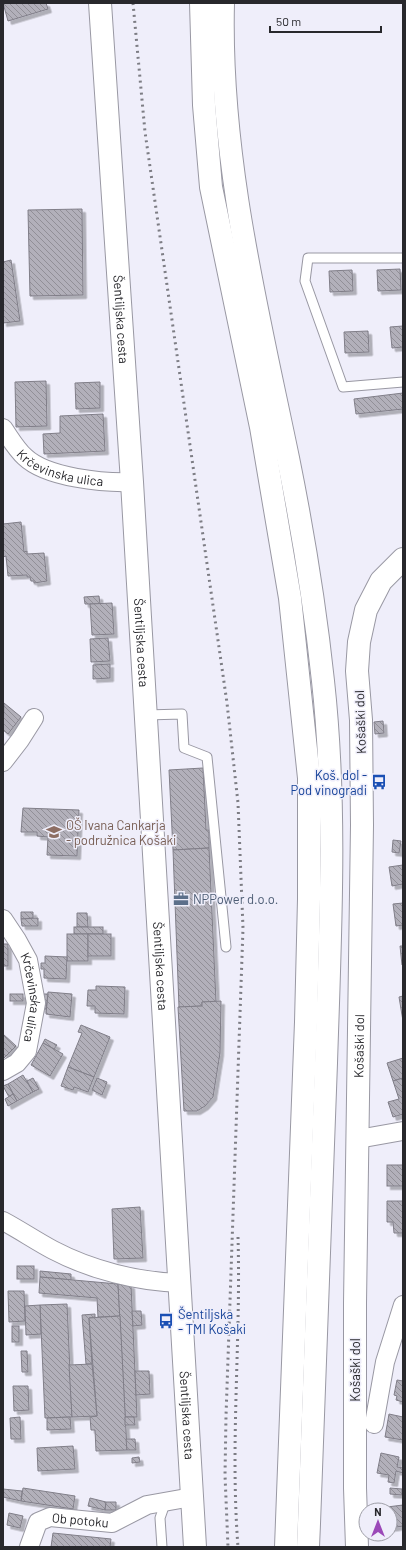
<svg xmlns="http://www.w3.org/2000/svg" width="406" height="1550" viewBox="0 0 406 1550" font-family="Barlow,sans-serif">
<defs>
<pattern id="building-back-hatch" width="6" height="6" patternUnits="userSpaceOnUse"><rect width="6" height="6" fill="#b2b0ba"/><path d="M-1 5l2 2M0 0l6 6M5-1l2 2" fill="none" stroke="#918f97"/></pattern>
<filter id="shadow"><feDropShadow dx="3.5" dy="3.5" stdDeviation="0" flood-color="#0004"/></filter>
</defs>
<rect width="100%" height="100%" fill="#efeefa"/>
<!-- building -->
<g fill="url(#building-back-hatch)" stroke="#807e88" filter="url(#shadow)">
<polygon points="3,3 46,3 48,9 8,21"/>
<polygon points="82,209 83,295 30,296 28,210"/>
<polygon points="11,260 20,321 3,323 3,262"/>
<polygon points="400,269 401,290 378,291 377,270"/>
<polygon points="352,270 353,291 330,292 329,271"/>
<polygon points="403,326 403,347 392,348 390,327"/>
<polygon points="368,331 369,352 345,353 344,332"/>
<polygon points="46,381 47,426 16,427 15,382"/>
<polygon points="100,382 100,408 76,409 75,383"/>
<polygon points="403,393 403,409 356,414 354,399"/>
<polygon points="103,414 105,451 44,454 43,434 60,433 60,416"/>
<polygon points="21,522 24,552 27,551 27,554 44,553 47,581 34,583 34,581 31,581 30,577 27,577 27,575 8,576 6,556 3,557 3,524"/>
<polygon points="99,596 100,604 85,604 84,597"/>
<polygon points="112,603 114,634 92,635 90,604"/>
<polygon points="108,638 110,661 91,662 90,639"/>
<polygon points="110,664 110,678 93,679 93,665"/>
<polygon points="4,703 21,717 8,734 3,730"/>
<polygon points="383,721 384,733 375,734 374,722"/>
<polygon points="203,768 206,830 209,830 209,848 173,850 169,770"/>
<polygon points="23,808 79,810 77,856 47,855 48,837 37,836 37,832 21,832"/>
<polygon points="393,840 401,841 399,853 392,852"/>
<polygon points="209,848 216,1002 202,1002 202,1006 179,1007 173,850"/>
<polygon points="403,865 403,884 392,886 389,867"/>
<polygon points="403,903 403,925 396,926 393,904"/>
<polygon points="21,912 33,912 33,918 21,919"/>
<polygon points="77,913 87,913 88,927 77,927"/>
<polygon points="38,918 38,926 22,926 21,919"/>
<rect x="74" y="927" width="29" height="7"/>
<rect x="67" y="934" width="21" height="27"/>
<rect x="88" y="934" width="23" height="22"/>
<rect x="3" y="944" width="5" height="22"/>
<polygon points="400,946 403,946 403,965 402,965"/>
<polygon points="45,956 67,957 66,979 44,978 44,969 41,969 41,963 45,963"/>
<polygon points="96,986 125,987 124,1014 95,1013 95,1006 87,1006 88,990 96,990"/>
<polygon points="48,992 72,994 70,1017 46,1014"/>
<rect x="10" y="994" width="13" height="7"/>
<polygon points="43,994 48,994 46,1009 41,1009"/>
<polygon points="403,996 403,1021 399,997"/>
<polygon points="221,1001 220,1053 213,1097 205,1106 197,1111 184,1111 178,1007 202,1006 202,1002"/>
<polygon points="81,1025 110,1037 94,1077 68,1067 82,1033 78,1032"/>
<polygon points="3,1034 16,1046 3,1059"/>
<polygon points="45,1039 57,1045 54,1049 43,1043"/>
<polygon points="43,1043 63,1054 50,1076 31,1065"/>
<polygon points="403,1058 403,1078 393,1081 387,1063"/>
<polygon points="68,1067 94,1077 88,1092 74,1087 73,1090 61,1086"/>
<polygon points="23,1075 33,1092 17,1101 8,1084"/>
<polygon points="33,1078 39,1089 33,1092 27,1081"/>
<polygon points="97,1078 107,1082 102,1095 92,1090"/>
<polygon points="403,1078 403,1114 393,1117 388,1102 399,1099 393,1081"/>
<polygon points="8,1084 13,1094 9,1097 3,1086"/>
<polygon points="13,1094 17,1101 8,1106 5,1099"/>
<rect x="387" y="1165" width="16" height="21"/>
<polygon points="387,1201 403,1201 403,1233 394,1233 393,1222 387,1222"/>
<polygon points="140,1207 143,1258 114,1259 112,1209"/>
<rect x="17" y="1266" width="17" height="13"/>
<polygon points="40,1271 71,1274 71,1280 40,1277"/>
<polygon points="40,1277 118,1284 120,1316 98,1317 97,1298 39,1293"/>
<polygon points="118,1284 131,1285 137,1417 125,1417"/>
<polygon points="8,1291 24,1291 25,1321 9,1322"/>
<polygon points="67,1304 72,1417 45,1418 40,1305"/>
<polygon points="40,1305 41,1334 26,1335 25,1306"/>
<polygon points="132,1311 141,1311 142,1325 133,1326"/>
<polygon points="95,1314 95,1317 89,1318 92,1364 86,1364 82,1315"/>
<polygon points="120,1316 127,1450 96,1451 95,1430 91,1430 90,1417 97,1416 89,1318"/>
<rect x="12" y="1326" width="7" height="16"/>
<polygon points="21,1351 27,1351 28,1372 22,1372"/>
<polygon points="92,1364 97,1416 72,1417 69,1365"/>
<polygon points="135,1371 149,1371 150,1394 136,1395"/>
<polygon points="397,1380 403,1381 403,1402 396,1400 397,1396 394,1395"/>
<polygon points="13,1386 28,1386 29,1410 14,1411"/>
<polygon points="389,1414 403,1417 403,1440 385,1437"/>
<polygon points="20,1417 21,1439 11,1439 10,1418"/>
<polygon points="70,1417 71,1429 47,1430 47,1418"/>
<polygon points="125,1417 134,1417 135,1425 125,1425"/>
<polygon points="126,1439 135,1439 136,1450 127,1450"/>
<polygon points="73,1446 75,1469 38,1471 37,1448"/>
<polygon points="381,1453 399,1457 397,1467 403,1468 403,1473 396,1471 394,1483 388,1482 389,1475 377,1473"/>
<polygon points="139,1457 140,1462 132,1463 132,1458"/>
<polygon points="23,1488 75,1496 73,1509 21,1501"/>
<polygon points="390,1488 402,1489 402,1495 390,1494"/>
<polygon points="3,1489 22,1491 21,1501 3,1497"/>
<polygon points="90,1498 106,1502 105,1510 88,1506"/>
<polygon points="106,1502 116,1502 116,1510 105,1510"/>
<polygon points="403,1505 403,1526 390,1528 390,1510 379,1510 379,1508"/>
<polygon points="9,1513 23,1516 20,1528 7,1525"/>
<polygon points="53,1533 111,1539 110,1547 51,1547"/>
</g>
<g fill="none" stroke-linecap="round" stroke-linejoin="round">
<!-- lane casing -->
<g stroke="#9998a3" stroke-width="11">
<g id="lane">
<polyline points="403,258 308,258 305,281 343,387 403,382"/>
<polyline points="146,715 182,714 184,748 207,757 226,947"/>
<polyline points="162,1547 160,1518 166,1501"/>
</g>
</g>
<!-- street casing -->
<g stroke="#9998a3" stroke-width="20">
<g id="street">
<path id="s1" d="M3,428c7,10 13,21 22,29 22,21 79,26 107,25"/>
<polyline points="3,762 20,740 34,718"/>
<path id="s2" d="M3,919l14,21 11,20 8,43 -9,48 -10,12 -14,8"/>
<polyline points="358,1139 403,1131"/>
<path d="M3,1221c17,9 33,20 50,29 38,20 85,32 128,33"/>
<polyline points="374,1424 385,1362 403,1305"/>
<path id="s3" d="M29,1547l9,-25 12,-5 62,6 35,-18 45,-8"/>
</g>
</g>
<!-- secondary casing -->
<g stroke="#9998a3" stroke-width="24">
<g id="secondary">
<path id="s4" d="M100,3l32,479 63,1065"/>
<path id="s5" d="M357,1547l-2,-59v-185l7,-478 -1,-105 -4,-49 2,-29 7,-32 15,-29 22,-22"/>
</g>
</g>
<!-- highway casing -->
<g stroke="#9998a3" stroke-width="24">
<g id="highway">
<polyline points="201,3 204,105 211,187 261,427 290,598 309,778 309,899 306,1022 286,1547"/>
<path d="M223,3c-4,154 34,305 65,455 15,74 27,148 35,223 14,127 7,255 3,382 -5,162 -11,323 -18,484"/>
</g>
</g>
<!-- lane -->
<use href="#lane" stroke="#fff" stroke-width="9"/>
<!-- street -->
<use href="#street" stroke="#fff" stroke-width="18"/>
<!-- secondary -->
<use href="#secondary" stroke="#fff" stroke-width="22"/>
<!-- highway -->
<use href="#highway" stroke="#fff" stroke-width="22"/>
<!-- rail -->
<g stroke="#7d7d84" stroke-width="3" stroke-dasharray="2 4" stroke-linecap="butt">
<polyline points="133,3 145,132 227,703 238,803 243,928 226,1416 225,1475 228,1547"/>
<path d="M238,1237c3,103 -8,207 0,310"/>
</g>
</g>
<!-- icons -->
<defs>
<g id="bus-bare" transform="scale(1.2)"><path d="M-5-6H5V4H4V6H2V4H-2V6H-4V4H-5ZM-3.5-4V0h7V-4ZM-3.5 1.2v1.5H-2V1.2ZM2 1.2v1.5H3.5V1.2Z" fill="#1a4fb4" stroke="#efeefa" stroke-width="2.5" paint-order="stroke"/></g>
<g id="school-bare" transform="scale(1.2)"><path d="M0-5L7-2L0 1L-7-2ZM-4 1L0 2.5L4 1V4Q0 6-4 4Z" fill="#8d6e63" stroke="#efeefa" stroke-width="2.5" paint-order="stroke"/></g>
<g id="office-bare" transform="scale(1.2)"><path d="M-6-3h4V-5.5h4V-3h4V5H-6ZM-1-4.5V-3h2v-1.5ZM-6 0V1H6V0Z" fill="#5c6f8a" stroke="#efeefa" stroke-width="2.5" paint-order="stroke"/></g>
</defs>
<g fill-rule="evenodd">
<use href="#bus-bare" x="379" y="782"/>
<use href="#school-bare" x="54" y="832"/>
<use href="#office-bare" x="181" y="899"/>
<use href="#bus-bare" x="166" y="1321"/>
</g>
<g text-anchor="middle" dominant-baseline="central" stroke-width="3" stroke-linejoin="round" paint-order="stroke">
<!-- street labels -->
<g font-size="13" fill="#28282c" stroke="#efeefa">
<text stroke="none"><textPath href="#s4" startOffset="317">Šentiljska cesta</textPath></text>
<text stroke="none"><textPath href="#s1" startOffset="74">Krčevinska ulica</textPath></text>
<text stroke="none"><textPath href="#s4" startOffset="641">Šentiljska cesta</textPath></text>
<text transform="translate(360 722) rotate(-92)">Košaški dol</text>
<text stroke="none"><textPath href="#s4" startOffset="965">Šentiljska cesta</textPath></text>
<text stroke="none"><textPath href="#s2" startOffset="86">Krčevinska ulica</textPath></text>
<text stroke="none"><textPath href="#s5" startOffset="501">Košaški dol</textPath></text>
<text transform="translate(355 1370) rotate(-90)">Košaški dol</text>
<text stroke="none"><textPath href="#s4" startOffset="1415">Šentiljska cesta</textPath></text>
<text stroke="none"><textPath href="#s3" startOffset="70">Ob potoku</textPath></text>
</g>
<!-- transit labels -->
<g font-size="13" fill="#164399" stroke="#efeefa" text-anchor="end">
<text x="367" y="775">Koš. dol -<tspan x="367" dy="15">Pod vinogradi</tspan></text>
<text x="178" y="1314" text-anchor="start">Šentiljska<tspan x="178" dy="15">- TMI Košaki</tspan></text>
</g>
<!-- education labels -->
<g font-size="13" fill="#785e54" stroke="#efeefa" text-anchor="start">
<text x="66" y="825">OŠ Ivana Cankarja<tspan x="66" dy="15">- podružnica Košaki</tspan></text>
</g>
<!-- service labels -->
<g font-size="13" fill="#4e5e75" stroke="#efeefa" text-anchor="start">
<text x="193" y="899">NPPower d.o.o.</text>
</g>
</g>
<!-- border -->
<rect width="406" height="1550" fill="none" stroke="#28282c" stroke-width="8"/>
<!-- north arrow -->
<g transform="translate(378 1522)"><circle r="19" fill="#efeefa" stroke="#9f9fa8"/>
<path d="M0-3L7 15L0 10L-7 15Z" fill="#9b49b8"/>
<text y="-6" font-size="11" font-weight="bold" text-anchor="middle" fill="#28282c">N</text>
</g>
<!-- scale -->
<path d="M270 26v6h111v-6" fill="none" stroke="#28282c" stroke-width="2"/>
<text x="276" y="26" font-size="12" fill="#28282c" stroke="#efeefa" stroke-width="3" paint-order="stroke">50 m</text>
</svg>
